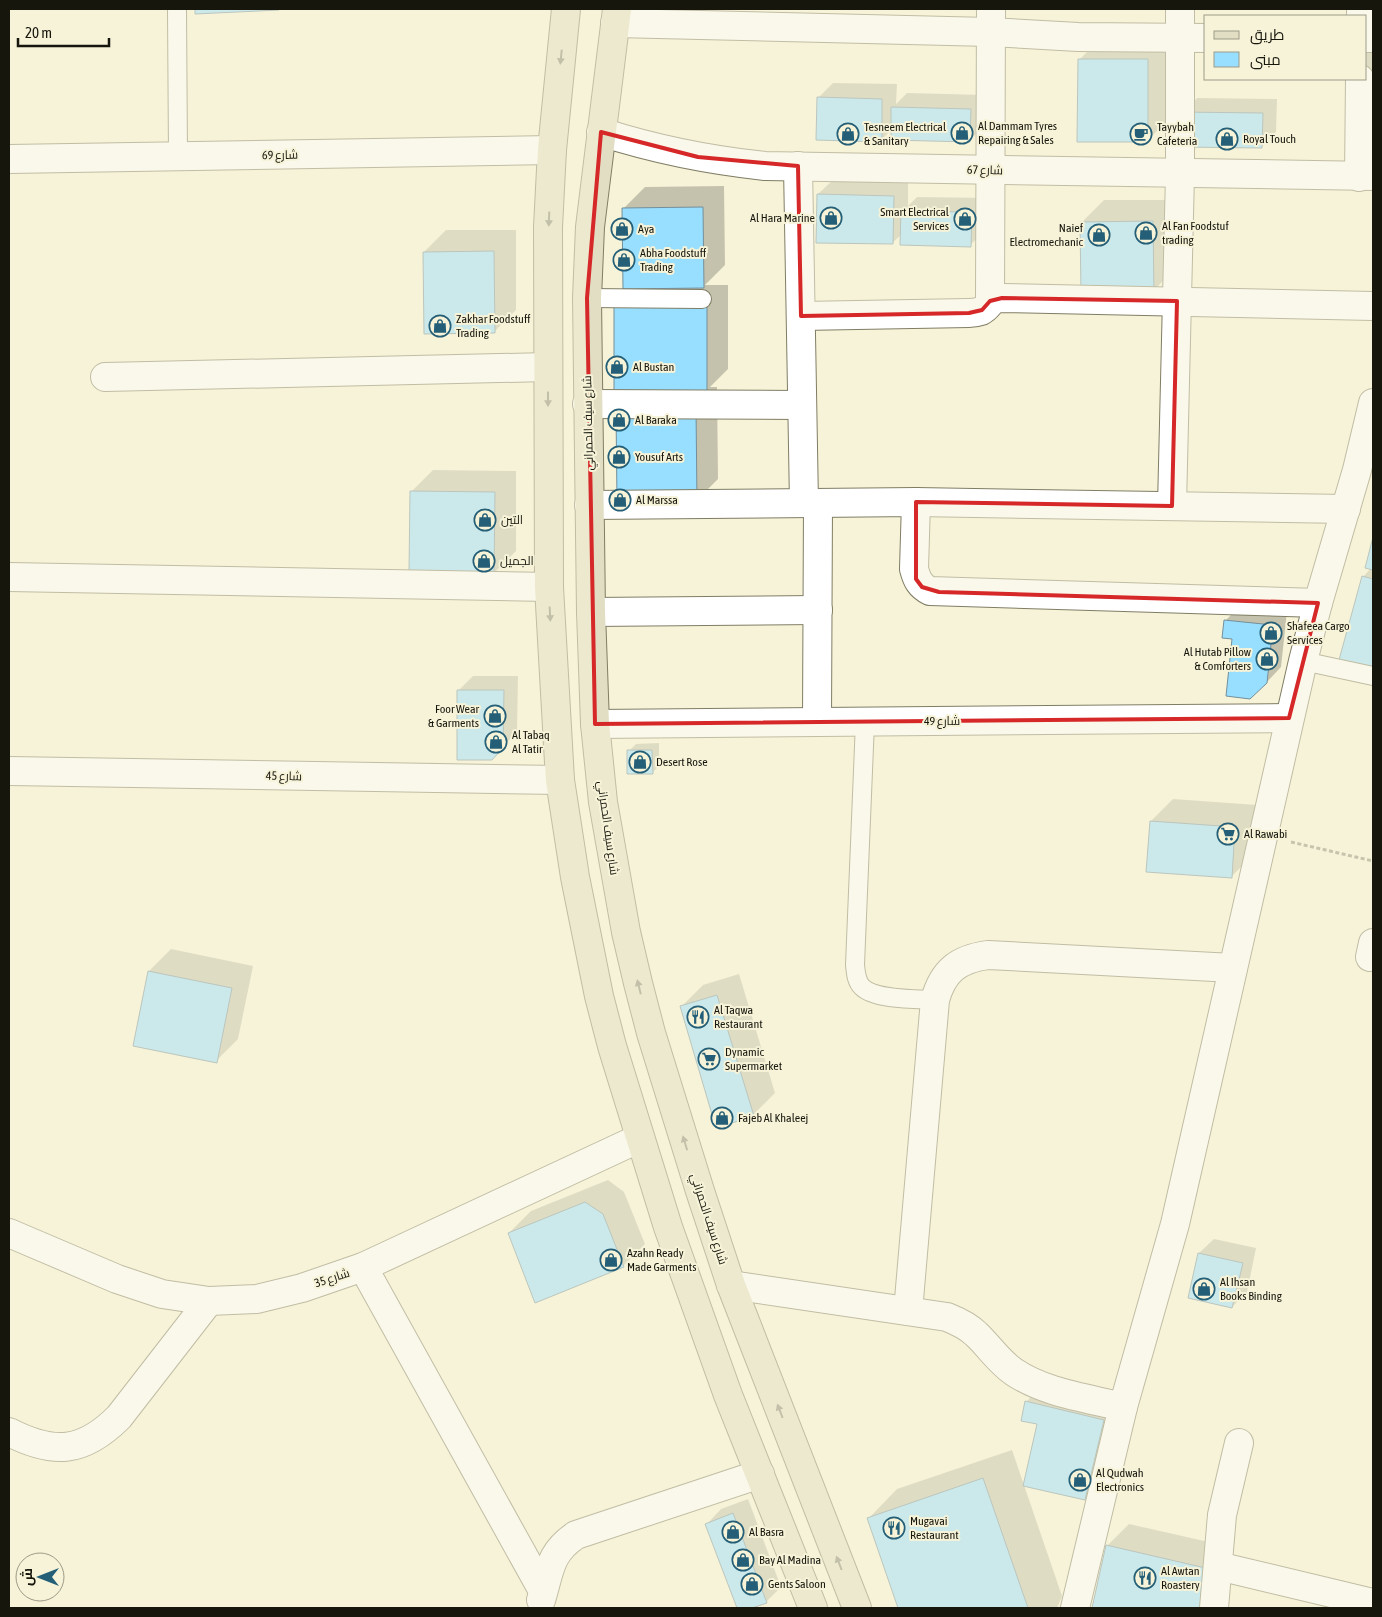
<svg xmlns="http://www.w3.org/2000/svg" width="1382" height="1617" viewBox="0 0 1382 1617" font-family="'Asap Condensed',Cairo,sans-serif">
<rect width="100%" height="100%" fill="#f6f3d8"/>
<!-- shadow -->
<g fill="#0003">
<polygon points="196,9 270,9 196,13"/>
<polygon points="1101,38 1170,38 1169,119 1147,141 1079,60"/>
<polygon points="1373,43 1373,140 1363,140 1366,50"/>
<polygon points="833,83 897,84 896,104 907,93 985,95 984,126 970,140 892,129 881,140 818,98"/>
<polygon points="1197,98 1277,99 1276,132 1262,146 1183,113"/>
<polygon points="833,180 908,182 908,206 917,197 986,198 985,231 970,245 902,234 892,243 818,194"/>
<polygon points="724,186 725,265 705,285 728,285 728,369 710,387 717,387 718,479 696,501 615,307 634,288 623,209 645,187"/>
<polygon points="1104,200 1175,200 1175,269 1153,291 1082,222"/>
<polygon points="446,230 516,230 516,310 494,332 424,252"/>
<polygon points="433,470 516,471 516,551 494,573 411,492"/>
<polygon points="1373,542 1373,667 1372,667 1363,577 1371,568 1367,567"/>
<polygon points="1240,606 1287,611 1281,667 1266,683 1226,620"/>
<polygon points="473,676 518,676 517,732 491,758 458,691"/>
<polygon points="659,743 659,766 652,773 629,751 636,744"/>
<polygon points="1173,799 1257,805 1253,855 1231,877 1151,821"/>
<polygon points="171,949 253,966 238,1039 216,1061 149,971"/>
<polygon points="739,974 775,1093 753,1115 681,1007 703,985"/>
<polygon points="608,1180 624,1192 645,1244 623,1266 509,1233 531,1211"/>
<polygon points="1214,1239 1256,1248 1247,1292 1232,1307 1199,1253"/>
<polygon points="1048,1380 1125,1398 1107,1477 1085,1499 1026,1402"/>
<polygon points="1012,1450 1062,1596 1057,1608 899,1608 869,1518 897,1489"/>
<polygon points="748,1499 781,1587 766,1602 749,1608 738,1608 707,1524 721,1509"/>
<polygon points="1129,1524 1231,1547 1217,1608 1093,1608 1107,1546"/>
</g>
<!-- building -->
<g fill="#98defe" stroke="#748f9b">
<polygon points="195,9 279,9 279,10 195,14"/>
<polygon points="1078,59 1148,59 1148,142 1077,142"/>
<polygon points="817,97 882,99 882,142 816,140"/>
<polygon points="891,107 971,109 970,142 891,140"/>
<polygon points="1181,112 1263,113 1262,148 1181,147"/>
<polygon points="817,194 894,196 893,244 816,243"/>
<polygon points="703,207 704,288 623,289 622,208"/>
<polygon points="901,211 972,212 971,247 900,245"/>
<polygon points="1153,221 1154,292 1081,293 1080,222"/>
<polygon points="494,251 495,333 424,334 423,252"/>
<polygon points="707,306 707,392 614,393 614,307"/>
<polygon points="696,408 697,502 617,503 616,409"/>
<polygon points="410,491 495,492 494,574 409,573"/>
<polygon points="1373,537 1373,570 1365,568"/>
<polygon points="1362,576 1373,579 1373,669 1339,660"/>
<polygon points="1224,620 1273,625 1267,683 1250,699 1226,696 1232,639 1222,638"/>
<polygon points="457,690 504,690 503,748 492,760 457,760"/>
<polygon points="627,750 652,750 653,774 627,774"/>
<polygon points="1150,821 1235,827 1232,878 1146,872"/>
<polygon points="148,971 232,988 217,1063 133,1046"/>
<polygon points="717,995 754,1116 716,1128 680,1006"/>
<polygon points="585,1202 603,1214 624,1267 535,1303 508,1233"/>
<polygon points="1198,1253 1243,1263 1232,1308 1188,1298"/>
<polygon points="1025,1401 1104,1420 1085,1500 1023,1486 1037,1424 1021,1421"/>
<polygon points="983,1478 1028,1608 898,1608 867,1518"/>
<polygon points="733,1513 767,1603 752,1608 737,1608 705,1524"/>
<polygon points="1106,1545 1210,1569 1201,1608 1092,1608"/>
</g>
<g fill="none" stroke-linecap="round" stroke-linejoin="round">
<!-- lane casing -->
<g stroke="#807d65" stroke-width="20">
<g id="lane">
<polyline points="177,9 178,156"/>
<polyline points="587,298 702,299"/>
<polyline points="1303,661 1373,676"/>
<path d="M865,722l-10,243c1,8 1,16 7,22 13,13 54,12 73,13"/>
</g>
</g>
<!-- street casing -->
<g stroke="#807d65" stroke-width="30">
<g id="street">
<polyline points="1361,9 1361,16"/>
<polyline points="615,23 990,32 1078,37 1206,38"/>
<polyline points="1366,38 1373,38"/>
<path d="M601,132c53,17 107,28 164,34l608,10"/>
<polyline points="9,159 552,150"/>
<polyline points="798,166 804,503"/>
<polyline points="1359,177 1360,79"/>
<polyline points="990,301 991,9"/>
<path d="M801,316l168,-3c4,0 9,-1 12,-2 10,-5 7,-12 21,-13l371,8"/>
<polyline points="105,377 548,367"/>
<polyline points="587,404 802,405"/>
<path d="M916,502l-2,67c3,11 6,17 16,22l388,12"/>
<polyline points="589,505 916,502 1346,509"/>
<polyline points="1172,506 1180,174 1180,9"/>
<polyline points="9,577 549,587"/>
<polyline points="591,612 818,610"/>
<polyline points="817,722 818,503"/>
<polyline points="595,724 1289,718"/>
<polyline points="9,771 560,780"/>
<polyline points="1370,957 1373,943"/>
<polyline points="9,1233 117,1279 162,1294 209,1301 257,1299 302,1288 363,1267 640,1138"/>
<polyline points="363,1267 543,1591"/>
<path d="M731,1285l216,32c10,4 21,9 29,17 13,12 23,28 38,38 31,21 73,26 109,35"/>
<path d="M908,1311l27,-311c8,-29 23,-41 53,-45l245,13"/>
<path d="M9,1432c45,23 74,21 110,-15l90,-116"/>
<polyline points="1218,1566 1373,1603"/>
<path d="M541,1600c9,-29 8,-47 35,-65l184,-61"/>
<polyline points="1075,1608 1123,1407 1175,1224 1303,661 1318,603 1357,470 1373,403"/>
<polyline points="1214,1608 1222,1515 1239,1443"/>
</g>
</g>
<!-- secondary casing -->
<g stroke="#807d65" stroke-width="30">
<g id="secondary">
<polyline points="566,9 552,150 548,227 549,587 560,780 575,877 599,996 612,1046 668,1227 728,1395 813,1608"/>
<polyline points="617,9 590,227 587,298 591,612 595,724 603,802 626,932 638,983 651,1033 700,1191 731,1285 857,1608"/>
</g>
</g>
<!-- path -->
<polyline stroke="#8e8c79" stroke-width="3" stroke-dasharray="4 2.5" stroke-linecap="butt" points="1291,842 1373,861"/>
<!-- lane -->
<use href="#lane" stroke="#fff" stroke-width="18"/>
<!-- street -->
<use href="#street" stroke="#fff" stroke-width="28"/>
<!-- secondary -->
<use href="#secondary" stroke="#e1dec3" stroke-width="28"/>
</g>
<!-- one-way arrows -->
<defs><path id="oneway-solid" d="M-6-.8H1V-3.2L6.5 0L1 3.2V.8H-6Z" transform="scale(1.25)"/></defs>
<g fill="#868471">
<use href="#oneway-solid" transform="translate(561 57) rotate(96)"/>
<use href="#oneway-solid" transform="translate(549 219) rotate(92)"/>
<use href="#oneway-solid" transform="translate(548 399) rotate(90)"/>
<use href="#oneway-solid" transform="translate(550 614) rotate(87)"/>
<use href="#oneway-solid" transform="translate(639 987) rotate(-104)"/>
<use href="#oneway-solid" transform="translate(685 1143) rotate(-107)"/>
<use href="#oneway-solid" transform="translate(780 1411) rotate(-111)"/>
<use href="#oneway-solid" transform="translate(839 1563) rotate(-111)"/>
</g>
<!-- marked area -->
<path d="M0 0H1382V1617H0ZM601,132l97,25 100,9 3,150 168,-3 13,-3 8,-9 12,-3 175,3 -5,205 -256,-4v77l6,8 17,5 379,11 -29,115 -694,6 -8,-426z" fill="#f6f3d8" fill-opacity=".55" fill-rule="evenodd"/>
<path fill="none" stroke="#d62828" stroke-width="4" stroke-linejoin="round" d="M601,132l97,25 100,9 3,150 168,-3 13,-3 8,-9 12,-3 175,3 -5,205 -256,-4v77l6,8 17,5 379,11 -29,115 -694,6 -8,-426z"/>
<!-- icons -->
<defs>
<g id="shop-ring" transform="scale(1.125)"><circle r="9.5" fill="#f6f3d8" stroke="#245f77" stroke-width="1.5"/><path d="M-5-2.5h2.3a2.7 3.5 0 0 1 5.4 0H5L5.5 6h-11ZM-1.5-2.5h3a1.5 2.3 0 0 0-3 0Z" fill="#245f77"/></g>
<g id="cafe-ring" transform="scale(1.125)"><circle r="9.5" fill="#f6f3d8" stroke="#245f77" stroke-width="1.5"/><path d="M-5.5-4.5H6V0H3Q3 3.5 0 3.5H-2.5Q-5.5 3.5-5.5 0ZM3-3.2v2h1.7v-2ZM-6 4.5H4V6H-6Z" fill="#245f77"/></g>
<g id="supermarket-ring" transform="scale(1.125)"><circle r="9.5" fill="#f6f3d8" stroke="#245f77" stroke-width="1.5"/><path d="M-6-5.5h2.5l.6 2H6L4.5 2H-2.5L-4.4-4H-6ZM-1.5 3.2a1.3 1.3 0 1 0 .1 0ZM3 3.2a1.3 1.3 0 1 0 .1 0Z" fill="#245f77"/></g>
<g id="restaurant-ring" transform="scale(1.125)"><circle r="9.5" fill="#f6f3d8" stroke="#245f77" stroke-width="1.5"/><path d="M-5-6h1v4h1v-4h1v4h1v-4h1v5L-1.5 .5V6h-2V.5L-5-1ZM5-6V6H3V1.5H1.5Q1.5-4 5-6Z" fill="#245f77"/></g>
</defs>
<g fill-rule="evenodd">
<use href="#shop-ring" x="962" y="133"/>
<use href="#shop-ring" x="848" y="134"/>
<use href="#cafe-ring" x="1141" y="134"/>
<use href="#shop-ring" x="1227" y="139"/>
<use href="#shop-ring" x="831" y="218"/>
<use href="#shop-ring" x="965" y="219"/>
<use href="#shop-ring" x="622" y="229"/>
<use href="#shop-ring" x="1146" y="233"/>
<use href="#shop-ring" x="1099" y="235"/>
<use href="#shop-ring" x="624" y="260"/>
<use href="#shop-ring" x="440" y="326"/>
<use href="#shop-ring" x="617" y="367"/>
<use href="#shop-ring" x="619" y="420"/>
<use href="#shop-ring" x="619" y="457"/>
<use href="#shop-ring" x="620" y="500"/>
<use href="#shop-ring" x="485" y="520"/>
<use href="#shop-ring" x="484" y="561"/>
<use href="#shop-ring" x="1271" y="633"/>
<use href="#shop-ring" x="1267" y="659"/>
<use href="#shop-ring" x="495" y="716"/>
<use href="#shop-ring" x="496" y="742"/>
<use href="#shop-ring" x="640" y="762"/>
<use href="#supermarket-ring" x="1228" y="834"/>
<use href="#restaurant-ring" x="698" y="1017"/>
<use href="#supermarket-ring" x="709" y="1059"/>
<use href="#shop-ring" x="722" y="1118"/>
<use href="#shop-ring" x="611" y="1260"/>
<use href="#shop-ring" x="1204" y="1289"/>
<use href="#shop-ring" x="1080" y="1480"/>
<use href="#restaurant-ring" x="894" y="1528"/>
<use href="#shop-ring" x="733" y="1532"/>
<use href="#shop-ring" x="743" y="1560"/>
<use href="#restaurant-ring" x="1145" y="1578"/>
<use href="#shop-ring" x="752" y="1584"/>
</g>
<g text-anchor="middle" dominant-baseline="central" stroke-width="4" stroke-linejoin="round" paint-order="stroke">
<!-- poi labels -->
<g font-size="12" fill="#17160d" stroke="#f6f3d8" text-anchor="start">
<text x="978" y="126">Al Dammam Tyres<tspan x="978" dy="14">Repairing &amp; Sales</tspan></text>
<text x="864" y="127">Tesneem Electrical<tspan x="864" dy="14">&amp; Sanitary</tspan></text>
<text x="1157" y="127">Tayybah<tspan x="1157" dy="14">Cafeteria</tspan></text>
<text x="1243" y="139">Royal Touch</text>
<text x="949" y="212" text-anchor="end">Smart Electrical<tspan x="949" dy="14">Services</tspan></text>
<text x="815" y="218" text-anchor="end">Al Hara Marine</text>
<text x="1162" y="226">Al Fan Foodstuf<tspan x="1162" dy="14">trading</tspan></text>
<text x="1083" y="228" text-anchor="end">Naief<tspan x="1083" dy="14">Electromechanic</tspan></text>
<text x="638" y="229">Aya</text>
<text x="640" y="253">Abha Foodstuff<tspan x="640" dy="14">Trading</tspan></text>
<text x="456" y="319">Zakhar Foodstuff<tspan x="456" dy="14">Trading</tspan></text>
<text x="633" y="367">Al Bustan</text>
<text x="635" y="420">Al Baraka</text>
<text x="635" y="457">Yousuf Arts</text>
<text x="636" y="500">Al Marssa</text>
<text x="501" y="520">التين</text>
<text x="500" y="561">الجميل</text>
<text x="1287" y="626">Shafeea Cargo<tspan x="1287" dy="14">Services</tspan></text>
<text x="1251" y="652" text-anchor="end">Al Hutab Pillow<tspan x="1251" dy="14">&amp; Comforters</tspan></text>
<text x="479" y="709" text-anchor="end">Foor Wear<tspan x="479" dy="14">&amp; Garments</tspan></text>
<text x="512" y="735">Al Tabaq<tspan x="512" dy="14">Al Tatir</tspan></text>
<text x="656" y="762">Desert Rose</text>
<text x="1244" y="834">Al Rawabi</text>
<text x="714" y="1010">Al Taqwa<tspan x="714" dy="14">Restaurant</tspan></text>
<text x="725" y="1052">Dynamic<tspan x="725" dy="14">Supermarket</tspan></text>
<text x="738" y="1118">Fajeb Al Khaleej</text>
<text x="627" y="1253">Azahn Ready<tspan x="627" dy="14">Made Garments</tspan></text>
<text x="1220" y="1282">Al Ihsan<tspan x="1220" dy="14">Books Binding</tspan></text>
<text x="1096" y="1473">Al Qudwah<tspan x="1096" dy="14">Electronics</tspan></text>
<text x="910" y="1521">Mugavai<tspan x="910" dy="14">Restaurant</tspan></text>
<text x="749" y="1532">Al Basra</text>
<text x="759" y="1560">Bay Al Madina</text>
<text x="1161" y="1571">Al Awtan<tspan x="1161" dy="14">Roastery</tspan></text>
<text x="768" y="1584">Gents Saloon</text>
</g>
<!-- street labels -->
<g font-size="12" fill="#17160d" stroke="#f6f3d8">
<text transform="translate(280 155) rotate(-1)">شارع 69</text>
<text transform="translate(985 170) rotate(1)">شارع 67</text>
<text transform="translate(588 423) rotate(-91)">شارع سيف الحمراني</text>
<text x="942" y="721">شارع 49</text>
<text transform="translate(284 776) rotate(1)">شارع 45</text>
<text transform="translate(608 828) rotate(82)">شارع سيف الحمراني</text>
<text transform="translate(709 1219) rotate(72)">شارع سيف الحمراني</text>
<text transform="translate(332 1278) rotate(-18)">شارع 35</text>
</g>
</g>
<!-- border -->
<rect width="1382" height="1617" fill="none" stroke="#17160d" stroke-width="20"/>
<!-- legend -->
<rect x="1204" y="15" width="162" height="65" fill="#f6f3d8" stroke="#9d9b87"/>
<rect x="1214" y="31" width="25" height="8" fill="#e1dec3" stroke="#9d9b87"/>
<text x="1250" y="40" font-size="15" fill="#17160d">طريق</text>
<rect x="1214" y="52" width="25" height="15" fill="#98defe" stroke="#9d9b87"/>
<text x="1250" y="65" font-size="15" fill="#17160d">مبنى</text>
<!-- north arrow -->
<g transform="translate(40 1577) rotate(270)"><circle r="24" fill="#f6f3d8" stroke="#9d9b87"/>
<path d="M0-4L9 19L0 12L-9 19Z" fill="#245f77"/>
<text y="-8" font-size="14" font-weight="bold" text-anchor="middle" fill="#17160d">ش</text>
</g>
<!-- scale -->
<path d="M18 38v8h91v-8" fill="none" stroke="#17160d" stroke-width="2.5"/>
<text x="25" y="38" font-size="15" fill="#17160d" stroke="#f6f3d8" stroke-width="4" paint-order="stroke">20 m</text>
</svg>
